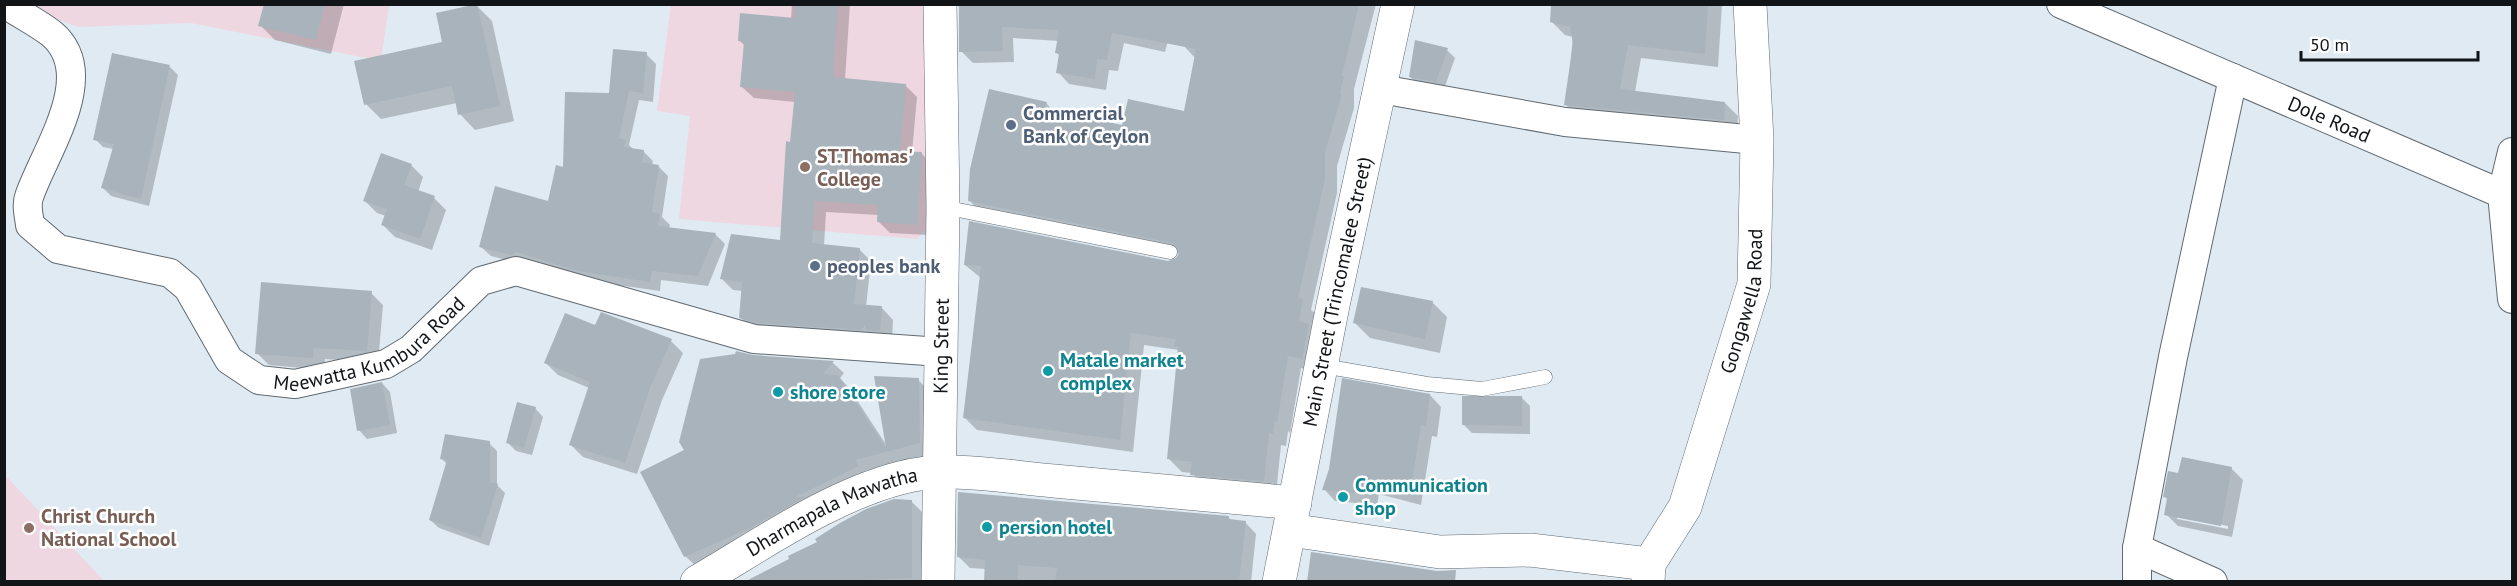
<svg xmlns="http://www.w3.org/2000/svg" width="2517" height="586" viewBox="0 0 2517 586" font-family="'PT Sans',sans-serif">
<rect width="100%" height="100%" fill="#dfeaf2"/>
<!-- education -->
<g fill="#efd7e1">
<polygon points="21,5 389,5 381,61 191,23 78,27"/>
<polygon points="671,5 926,5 926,229 917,239 679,219 690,116 657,111"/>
<polygon points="4,475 5,475 104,581 5,581"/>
</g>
<!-- shadow -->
<g fill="#0003" fill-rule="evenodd">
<polygon points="265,4 344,4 331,54 275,40 260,25"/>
<polygon points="792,4 850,4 845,80 905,85 917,97 912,153 922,154 933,165 929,235 890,233 879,222 879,215 826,212 824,246 859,249 871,261 866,307 882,308 893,320 892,342 752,329 740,317 743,291 733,290 722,279 782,242 795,102 754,98 742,87 745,46 739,40 791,19"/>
<polygon points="960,4 1174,17 1165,52 1124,43 1118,71 1109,70 1106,90 1069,84 1058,72 1060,56 1057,53 1059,41 1013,38 1014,62 973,63 961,51"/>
<polygon points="1209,4 1376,4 1354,89 1354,108 1337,166 1337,193 1311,310 1315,313 1315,371 1301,368 1290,433 1288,431 1286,446 1281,445 1276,494 1205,487 1192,473 1182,472 1169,459 1179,350 1144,345 1133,452 977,430 964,417 981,278 965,265 1168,262 1177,260 1180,254 982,214 969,200 1046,103 1054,112 1123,127 1185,112 1196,59 1184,46"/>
<polygon points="1553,4 1722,4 1718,67 1641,58 1635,92 1725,103 1738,116 1737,133 1579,118 1566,105 1573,37 1565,35 1552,22"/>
<polygon points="477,6 492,21 514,121 475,130 460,114 457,103 381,119 366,104 444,43"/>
<polygon points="1447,50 1455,58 1444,89 1418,85 1410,77"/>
<polygon points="646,54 656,64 653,102 639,100 629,145 634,150 643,151 653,161 652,165 658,166 668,176 662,217 670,225 669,229 715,234 725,244 708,286 661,280 660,291 589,281 491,256 480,246 549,202 565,169 610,94"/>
<polygon points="170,67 178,75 149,206 111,196 103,188 113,149 103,147 95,139"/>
<polygon points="411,165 423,177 418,192 434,198 446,210 432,250 395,237 383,225 386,216 377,213 365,201"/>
<polygon points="371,293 383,305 378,363 325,359 324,370 269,365 257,353"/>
<polygon points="1432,302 1447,317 1440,353 1370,338 1355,323"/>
<polygon points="596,327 671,341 683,353 662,400 637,474 583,457 571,445 589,388 558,375 546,363"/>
<polygon points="753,357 833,363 844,373 840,378 849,388 887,446 918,380 930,391 930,455 865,471 869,478 697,567 685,556 686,451"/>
<polygon points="382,383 390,392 397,433 367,439 359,430"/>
<polygon points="1430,395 1441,407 1437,437 1432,436 1421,505 1379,494 1377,505 1335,501 1324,489"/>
<polygon points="1522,398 1530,406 1530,434 1472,433 1463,424"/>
<polygon points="535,408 543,417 532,455 516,451 507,442"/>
<polygon points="489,443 497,451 497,485 505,493 489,546 439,528 430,520 447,464 442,459"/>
<path d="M2231,468l12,12 -11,57 -54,-11 -12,-12 2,-14 -3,-4 15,-21zM2177,516l51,10v3l-51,-10z"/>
<polygon points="911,501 923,513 924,582 747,582"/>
<polygon points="1229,518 1232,521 1245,522 1256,534 1251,582 985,582 986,569 970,568 959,557"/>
</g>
<!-- building -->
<g fill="#a9b3bb">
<polygon points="264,4 325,4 316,40 258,26"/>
<polygon points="477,4 500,106 458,115 452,86 364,105 354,61 442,42 436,13"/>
<polygon points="796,4 838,4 833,77 906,84 900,151 922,152 917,225 877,222 878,205 815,201 812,243 860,248 854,304 882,306 880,331 866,330 865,325 861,330 757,323 739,318 742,282 720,279 731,234 780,240 786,141 790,142 795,92 740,87 744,42 738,41 740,13 795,18"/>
<polygon points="959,4 1359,4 1342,76 1344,76 1340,93 1342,94 1325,153 1325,179 1298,298 1303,299 1299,321 1309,324 1302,359 1288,356 1277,422 1275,420 1273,434 1269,433 1264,481 1190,475 1192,462 1167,459 1178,347 1174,346 1176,339 1131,333 1120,440 963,418 981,266 964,265 969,221 1168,261 1176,258 1179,253 1176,246 1172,243 968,201 970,169 989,89 1047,102 1045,108 1122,125 1128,99 1184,111 1196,49 1112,33 1107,60 1097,59 1095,79 1056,73 1059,54 1055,53 1059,30 1002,27 1003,51 959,52"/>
<polygon points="1551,4 1708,4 1705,54 1628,45 1620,89 1725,102 1724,120 1564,105 1573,44 1570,27 1550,22"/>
<polygon points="1415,40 1448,48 1436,82 1409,77"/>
<polygon points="613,49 647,52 643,93 629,91 619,138 626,140 624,147 644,150 642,162 659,165 652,212 660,214 658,226 716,233 698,276 652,271 650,282 578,271 516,252 511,255 479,247 495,186 548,201 556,165 563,167 565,92 609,93"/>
<polygon points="112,53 170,65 141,199 101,188 114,144 93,140"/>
<polygon points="381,153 412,164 404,185 435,196 420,239 381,225 387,209 363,201"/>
<polygon points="261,282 372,291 367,351 314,348 313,358 255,354"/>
<polygon points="1361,287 1433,301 1425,339 1353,323"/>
<polygon points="601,312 672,339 650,388 625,463 569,445 590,382 544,363 565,313 595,325"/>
<polygon points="736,351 753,355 834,361 823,374 838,375 886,448 874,376 919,378 920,443 855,460 859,466 795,497 805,497 750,528 684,557 640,472 684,450 679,442 700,359 735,354"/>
<polygon points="1342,378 1430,394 1426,426 1421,425 1410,494 1368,483 1366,494 1322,490 1329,469"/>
<polygon points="382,382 390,425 357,431 350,389"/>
<polygon points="1462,396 1522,396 1522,426 1462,425"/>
<polygon points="517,402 536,407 524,448 506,443"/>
<polygon points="445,434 490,441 490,482 498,484 481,538 429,520 447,460 440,459"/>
<polygon points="2182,457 2232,467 2221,526 2164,515 2167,498 2163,497 2168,471 2178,473"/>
<polygon points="958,492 1229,516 1229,519 1246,521 1239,582 1055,582 1057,568 1018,565 1018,581 984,582 985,560 957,557"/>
<polygon points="894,499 912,500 912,578 861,580 862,582 744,582 789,559 788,556 817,542 815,539 840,523 866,509"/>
<polygon points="1311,552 1437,571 1456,570 1455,582 1307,582"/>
</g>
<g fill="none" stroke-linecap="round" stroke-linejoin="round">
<!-- service casing -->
<g stroke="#616a71" stroke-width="15">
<g id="service">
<polyline points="943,207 1170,252"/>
<polyline points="1323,366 1427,384 1482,389 1545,377"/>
</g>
</g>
<!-- minor casing -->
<g stroke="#616a71" stroke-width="30">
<g id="minor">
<path id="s1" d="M5,4c15,10 33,19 47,30 48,41 -8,118 -23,163 -3,8 0,19 1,28l28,24 112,24 18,15 41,72 30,20 36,4 91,-20 25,-15 70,-68 35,-10 238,68 187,13"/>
<path id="s2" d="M2061,4l441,190 10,105"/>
<polyline points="1381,89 1565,122 1757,140"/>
<polyline points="2502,194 2512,152"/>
<polyline points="2137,548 2213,582"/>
<polyline points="2137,582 2137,548 2173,357 2233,78"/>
</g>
</g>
<!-- tertiary casing -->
<g stroke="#616a71" stroke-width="34">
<g id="tertiary">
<polyline points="1290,530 1440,552 1530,550 1649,564"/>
<path id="s3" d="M697,582c64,-37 131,-85 203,-104 49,-13 105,-1 154,3 81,8 161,15 241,22"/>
<path id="s4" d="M1648,582l1,-18 36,-57 69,-223 3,-144 -7,-136"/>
</g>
</g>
<!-- primary casing -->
<g stroke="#616a71" stroke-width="34">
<g id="primary">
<path id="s5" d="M938,582l5,-375 -3,-203"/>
</g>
</g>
<!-- trunk casing -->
<g stroke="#616a71" stroke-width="34">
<g id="trunk">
<path id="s6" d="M1279,582l54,-277 65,-301"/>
</g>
</g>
<!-- service -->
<use href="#service" stroke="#fff" stroke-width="14"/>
<!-- minor -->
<use href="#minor" stroke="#fff" stroke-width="28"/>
<!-- tertiary -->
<use href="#tertiary" stroke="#fff" stroke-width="33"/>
<!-- primary -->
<use href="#primary" stroke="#fff" stroke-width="33"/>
<!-- trunk -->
<use href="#trunk" stroke="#fff" stroke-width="33"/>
</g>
<!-- markers -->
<g fill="#5c6f8a" stroke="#fff" stroke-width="2">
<circle cx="1011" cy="125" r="6"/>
<circle cx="815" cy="266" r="6"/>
</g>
<g fill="#8d6e63" stroke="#fff" stroke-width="2">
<circle cx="805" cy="167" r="6"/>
<circle cx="29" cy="528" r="6"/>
</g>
<g fill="#0f9aa8" stroke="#fff" stroke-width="2">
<circle cx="1048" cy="371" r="6"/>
<circle cx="778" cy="392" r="6"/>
<circle cx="1343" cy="497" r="6"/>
<circle cx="987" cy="527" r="6"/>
</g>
<g text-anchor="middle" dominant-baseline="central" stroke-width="5" stroke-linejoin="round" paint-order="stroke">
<!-- service labels -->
<g font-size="20" font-weight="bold" fill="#4e5e75" stroke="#fff" text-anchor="start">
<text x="1023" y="113">Commercial<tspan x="1023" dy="23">Bank of Ceylon</tspan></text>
<text x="827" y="266">peoples bank</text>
</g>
<!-- street labels -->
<g font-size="20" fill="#121518" stroke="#fff">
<text stroke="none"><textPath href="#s2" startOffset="292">Dole Road</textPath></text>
<text stroke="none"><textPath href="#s6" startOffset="296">Main Street (Trincomalee Street)</textPath></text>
<text stroke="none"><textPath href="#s4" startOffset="300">Gongawella Road</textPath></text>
<text stroke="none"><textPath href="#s1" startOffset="676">Meewatta Kumbura Road</textPath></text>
<text stroke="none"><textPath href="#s5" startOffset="236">King Street</textPath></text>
<text stroke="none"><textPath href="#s3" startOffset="153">Dharmapala Mawatha</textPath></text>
</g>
<!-- education labels -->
<g font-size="20" font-weight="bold" fill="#785e54" stroke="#fff" text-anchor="start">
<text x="817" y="156">ST.Thomas'<tspan x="817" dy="23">College</tspan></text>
<text x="41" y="516">Christ Church<tspan x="41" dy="23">National School</tspan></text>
</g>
<!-- culture labels -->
<g font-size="20" font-weight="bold" fill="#0d838f" stroke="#fff" text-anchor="start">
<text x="1060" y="360">Matale market<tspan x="1060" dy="23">complex</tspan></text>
<text x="790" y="392">shore store</text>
<text x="1355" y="485">Communication<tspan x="1355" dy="23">shop</tspan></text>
<text x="999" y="527">persion hotel</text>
</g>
</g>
<!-- border -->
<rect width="2517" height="586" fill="none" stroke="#121518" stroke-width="12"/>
<!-- scale -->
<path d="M2301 51v9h177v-9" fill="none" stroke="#121518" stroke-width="3"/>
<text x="2310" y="51" font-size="18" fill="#121518" stroke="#ffffff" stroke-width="4.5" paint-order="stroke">50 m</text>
</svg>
